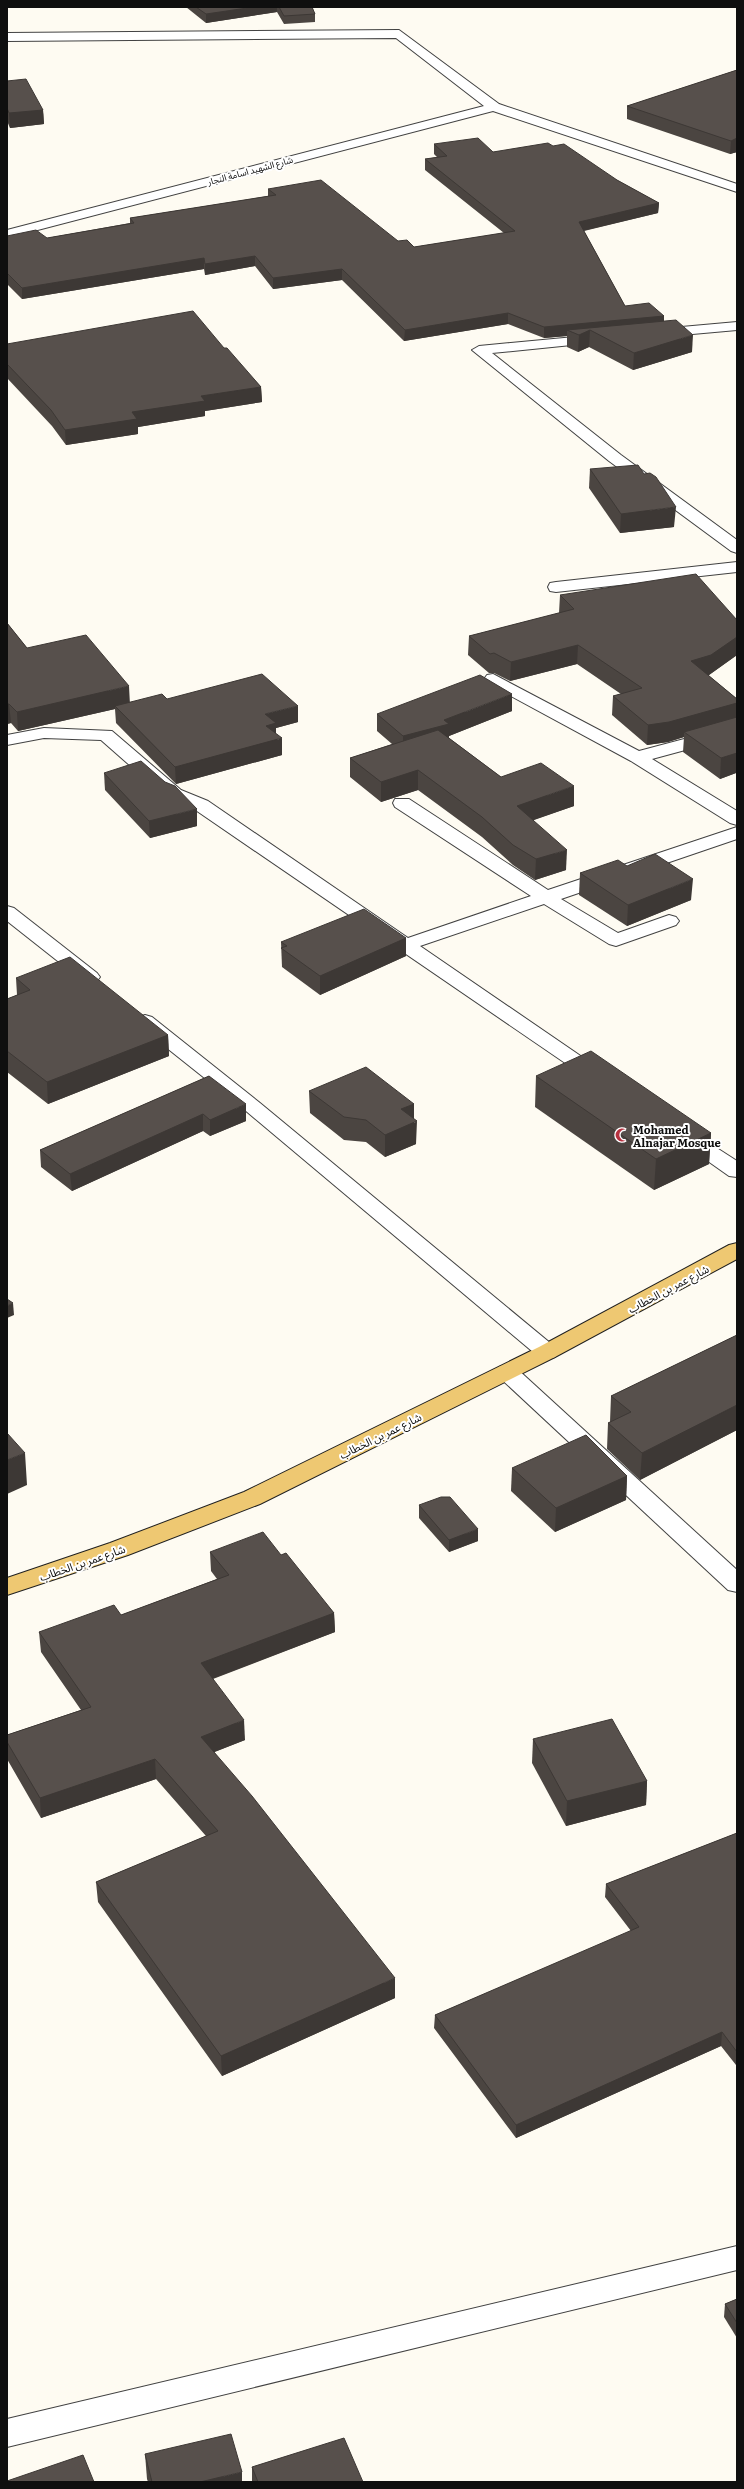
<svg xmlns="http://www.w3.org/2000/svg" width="744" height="2489" viewBox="0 0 744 2489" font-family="Literata,'Noto Sans Arabic',serif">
<rect width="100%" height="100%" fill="#fefbf2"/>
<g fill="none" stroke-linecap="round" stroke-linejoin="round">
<!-- minor casing -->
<g stroke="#424242" stroke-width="2">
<g id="minor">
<polygon points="399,30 499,104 737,184 737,192 493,111 7,238 7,230 484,106 396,38 7,41 7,33"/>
<polygon points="737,322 737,330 659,337 652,333 659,329"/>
<polygon points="596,335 601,336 603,339 601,342 492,353 621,455 737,540 737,553 731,551 609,461 472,350 479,346"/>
<polygon points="737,562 737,572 556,592 550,591 548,587 550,583 556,582"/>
<polygon points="493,674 639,751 737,725 737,736 652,759 737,811 737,825 730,823 631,761 487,683 484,679 487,675"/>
<polygon points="44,728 112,731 181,790 208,801 408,938 531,896 395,807 393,803 395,799 409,799 548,890 737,827 737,839 561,899 618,933 669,915 676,917 679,921 676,925 616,946 609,944 544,904 420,946 604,1072 607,1076 604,1080 597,1082 590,1080 194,809 167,798 101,740 44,738 7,745 7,735"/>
<polygon points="7,906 14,908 97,973 100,977 97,981 90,983 83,981 7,921"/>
<polygon points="145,1015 152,1017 260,1103 555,1347 558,1352 555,1357 547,1359 539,1357 246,1111 138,1025 135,1021 138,1017"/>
<polygon points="685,1130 692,1132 737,1161 737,1177 729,1176 678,1140 674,1136 678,1132"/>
<polygon points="507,1365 515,1367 737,1570 737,1592 728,1590 499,1377 495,1372 499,1367"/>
<polygon points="737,2246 737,2270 7,2447 7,2419"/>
</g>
</g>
<!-- major casing -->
<g stroke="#202020" stroke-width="2">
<polygon id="major" points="737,1243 737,1259 555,1357 260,1504 128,1555 7,1595 7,1578 110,1543 244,1492 539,1347 729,1245"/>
</g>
<!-- minor -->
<use href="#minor" fill="#fff" fill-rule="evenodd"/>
<!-- major -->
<use href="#major" fill="#eec872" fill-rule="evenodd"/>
</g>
<!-- wall -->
<g fill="#4b4541">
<polygon points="186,7 312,7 315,14 315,22 284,24 277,12 206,23"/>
<polygon points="737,70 737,152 730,154 627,119 627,106"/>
<polygon points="7,81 43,110 44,124 10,128 7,121"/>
<polygon points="434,144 493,152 553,146 617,180 659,203 658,213 584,231 625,306 664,316 664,321 692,352 633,370 589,347 578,352 567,347 567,336 544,338 508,324 404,341 342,280 273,289 255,266 205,275 204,269 22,299 7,284 7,236 47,238 130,223 130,218 268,196 268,189 398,241 414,247 504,233 425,170 425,159 437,157 434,154"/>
<polygon points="7,344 224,348 261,387 262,402 205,411 205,416 138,427 138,434 66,445 52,426 7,378"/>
<polygon points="590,469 674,527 620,533 589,488"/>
<polygon points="560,595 737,620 737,655 709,675 708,675 737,699 737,774 736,773 720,779 683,752 684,737 668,742 647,745 612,715 613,696 621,694 577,664 510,681 494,673 489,673 468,655 469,636 559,613"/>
<polygon points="7,623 27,648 130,702 167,699 298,722 276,728 276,734 282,755 176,784 116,723 115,709 18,731 11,723 7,724"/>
<polygon points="512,711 449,736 449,738 501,777 574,806 533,820 566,870 535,880 513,865 482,837 418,790 381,802 350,777 350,758 392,744 377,731 377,714"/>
<polygon points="104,773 197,826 150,838 105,790"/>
<polygon points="627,866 691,900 627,926 579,895 580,873"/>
<polygon points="406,938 406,956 320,995 282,967 281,942"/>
<polygon points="16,978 168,1035 169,1056 48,1104 7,1072 7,999 17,995"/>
<polygon points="209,1076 246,1121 210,1136 203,1131 72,1191 41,1167 40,1150"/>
<polygon points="536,1076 711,1133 709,1164 654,1190 535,1107"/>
<polygon points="309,1091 414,1104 414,1119 416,1144 385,1157 366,1142 344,1140 310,1113"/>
<polygon points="737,1335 737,1430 640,1480 607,1449 608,1423 610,1422 611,1396"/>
<polygon points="512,1468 627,1476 626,1500 555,1532 511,1491"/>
<polygon points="419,1505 478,1541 449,1552 419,1518"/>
<polygon points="210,1552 281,1555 334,1613 335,1632 213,1679 245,1740 214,1752 395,1998 222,2076 98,1902 96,1882 206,1836 156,1779 41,1818 7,1759 7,1735 81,1710 41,1652 39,1632 121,1615 217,1579 211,1571"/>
<polygon points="533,1739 647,1781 646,1805 566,1826 532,1763"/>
<polygon points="737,1833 737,2065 736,2065 721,2046 516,2138 434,2028 435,2015 631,1931 605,1897 606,1884"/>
<polygon points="737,2299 737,2338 724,2317 725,2304"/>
<polygon points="145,2454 242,2482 148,2482 147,2479"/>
<polygon points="252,2467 363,2482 252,2482"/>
</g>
<!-- shaded-wall -->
<g fill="#3d3835">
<polygon points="254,7 277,7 277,12 206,23 206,14"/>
<polygon points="43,110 44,124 10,128 9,113"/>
<polygon points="737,138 737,152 730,154 731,141"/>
<polygon points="659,203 658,213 578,232 579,222"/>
<polygon points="255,256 255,266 205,275 205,264"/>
<polygon points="204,258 204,269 22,299 22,288"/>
<polygon points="342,269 342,280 273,289 273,278"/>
<polygon points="508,313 508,324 404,341 405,330"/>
<polygon points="664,316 664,327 590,330 589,347 578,352 579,335 567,330 567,336 544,338 544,327"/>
<polygon points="693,335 692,352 633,370 634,353"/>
<polygon points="261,387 262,402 205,411 205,416 138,427 138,434 66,445 65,430 132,412 201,396"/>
<polygon points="676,507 674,527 620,533 621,514"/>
<polygon points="737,637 737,655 709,675 689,681 691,661"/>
<polygon points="578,645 577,664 510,681 511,662"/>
<polygon points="129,686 130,705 115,706 115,709 18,731 17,712"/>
<polygon points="512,694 512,711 449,736 449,742 403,754 403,736"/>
<polygon points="737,703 737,722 684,732 684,737 668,742 647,745 648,725"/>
<polygon points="7,704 9,704 11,723 7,724"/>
<polygon points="298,706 298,722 276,728 276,740 282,738 282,755 176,784 175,767 265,714"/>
<polygon points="737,753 736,773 720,779 721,758"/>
<polygon points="418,770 418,790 381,802 381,782"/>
<polygon points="574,786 574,806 517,826 517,806"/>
<polygon points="197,809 197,826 150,838 149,821"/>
<polygon points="567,850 566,870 535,880 536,859"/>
<polygon points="693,879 691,900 627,926 628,905"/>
<polygon points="406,938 406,956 320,995 320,976"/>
<polygon points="168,1035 169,1056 48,1104 47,1082"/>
<polygon points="246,1104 246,1121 210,1136 210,1120"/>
<polygon points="414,1104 414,1123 417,1121 416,1144 385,1157 385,1135 401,1109"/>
<polygon points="203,1114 203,1131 72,1191 70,1174"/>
<polygon points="711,1133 709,1164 654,1190 656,1159"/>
<polygon points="13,1303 14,1315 7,1318 7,1306"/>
<polygon points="737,1405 737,1430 640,1480 642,1453"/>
<polygon points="25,1453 27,1485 7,1494 7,1460"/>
<polygon points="627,1476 626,1500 555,1532 556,1508"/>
<polygon points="478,1529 478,1541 449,1552 449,1540"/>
<polygon points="334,1613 335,1632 201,1683 201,1663"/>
<polygon points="244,1720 245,1740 202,1757 201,1737"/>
<polygon points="155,1759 156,1779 41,1818 40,1798"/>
<polygon points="647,1781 646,1805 566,1826 567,1801"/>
<polygon points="395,1978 395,1998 222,2076 221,2056"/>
<polygon points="722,2032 721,2046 516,2138 516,2125"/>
<polygon points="737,2052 737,2065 736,2065"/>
<polygon points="242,2472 242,2482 200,2482"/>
</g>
<!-- building -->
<g fill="#57504c" stroke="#3d3835">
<polygon points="196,7 254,7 206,14"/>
<polygon points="279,7 312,7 315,14 284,16"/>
<polygon points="737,70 737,138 731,141 627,106"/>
<polygon points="26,79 43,110 9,113 7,108 7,81"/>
<polygon points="478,138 493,152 548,143 553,146 564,144 617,180 659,203 579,222 625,306 649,303 664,316 544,327 508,313 405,330 342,269 273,278 255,256 205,264 204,258 22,288 7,273 7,236 36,230 47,238 134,223 130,218 276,195 268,189 321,180 398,241 407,240 414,247 515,231 425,159 447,156 434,144"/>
<polygon points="193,311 224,348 227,348 261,387 201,396 205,401 132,412 137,419 65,430 51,410 7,364 7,344"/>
<polygon points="676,320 693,335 634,353 590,330 579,335 567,330"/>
<polygon points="638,465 644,474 650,473 656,477 676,507 621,514 590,469"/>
<polygon points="696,574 737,620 737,637 711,655 691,661 737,699 737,703 669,722 648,725 613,696 642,688 578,645 511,662 494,653 490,654 469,636 574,609 560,595"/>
<polygon points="7,623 27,648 86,635 129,686 17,712 9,704 7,704"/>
<polygon points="262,674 298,706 265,714 276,723 266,726 282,738 175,767 115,706 162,694 167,699"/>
<polygon points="480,675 512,694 444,720 449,724 403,736 377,714"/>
<polygon points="737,717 737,753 721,758 684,732"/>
<polygon points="438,730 501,777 541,763 574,786 517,806 567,850 536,859 513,845 482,817 418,770 381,782 350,758"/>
<polygon points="141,761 165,782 175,786 197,809 149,821 104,773"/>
<polygon points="655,854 693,879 628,905 580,873 618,860 627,866"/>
<polygon points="364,909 406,938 320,976 281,948 287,946 281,942"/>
<polygon points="70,957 168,1035 47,1082 7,1051 7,999 30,990 16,978"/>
<polygon points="591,1051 711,1133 656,1159 536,1076"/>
<polygon points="366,1067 414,1104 401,1109 417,1121 385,1135 366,1120 344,1117 309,1091"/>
<polygon points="209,1076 246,1104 210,1120 203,1114 70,1174 40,1150"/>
<polygon points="7,1299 13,1303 7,1306"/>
<polygon points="737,1335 737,1405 642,1453 608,1423 631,1412 611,1396"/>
<polygon points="7,1433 25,1453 7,1460"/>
<polygon points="586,1435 627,1476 556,1508 512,1468"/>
<polygon points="441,1497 450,1497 478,1529 449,1540 419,1505"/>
<polygon points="263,1532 281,1555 286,1553 334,1613 201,1663 244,1720 201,1737 252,1796 395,1978 221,2056 96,1882 218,1831 155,1759 40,1798 7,1742 7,1735 91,1707 39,1632 114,1605 121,1615 229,1575 210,1552"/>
<polygon points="612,1719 647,1781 567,1801 533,1739"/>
<polygon points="737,1833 737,2052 722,2032 516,2125 435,2015 639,1927 606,1884"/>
<polygon points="737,2299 737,2323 725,2304"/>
<polygon points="231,2434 242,2472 200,2482 152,2482 145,2454"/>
<polygon points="344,2438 363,2482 258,2482 252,2467"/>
<polygon points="83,2455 94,2482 7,2482 7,2481"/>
</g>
<!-- icons -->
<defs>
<g id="mosque-bare" transform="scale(1.08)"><path d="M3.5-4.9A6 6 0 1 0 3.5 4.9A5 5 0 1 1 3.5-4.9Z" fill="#b6313f" stroke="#fff" stroke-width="2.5" paint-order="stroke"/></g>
</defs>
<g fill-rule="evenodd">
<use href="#mosque-bare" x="622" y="1135"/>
</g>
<g text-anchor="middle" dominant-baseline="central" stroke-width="4" stroke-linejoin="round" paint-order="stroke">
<!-- far-street labels -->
<g font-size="9" fill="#0f0f0f" stroke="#fff">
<text transform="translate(250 170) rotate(-15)">شارع الشهيد اسامة النجار</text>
</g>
<!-- poi labels -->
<g font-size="11" font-weight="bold" fill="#0f0f0f" stroke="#fff" text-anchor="start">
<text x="633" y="1129">Mohamed<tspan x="633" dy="13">Alnajar Mosque</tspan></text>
</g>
<!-- street labels -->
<g font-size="11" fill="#0f0f0f" stroke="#fff">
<text transform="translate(668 1288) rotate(-28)">شارع عمر بن الخطاب</text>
<text transform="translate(380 1435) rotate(-26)">شارع عمر بن الخطاب</text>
<text transform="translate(82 1562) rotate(-19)">شارع عمر بن الخطاب</text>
</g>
</g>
<!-- border -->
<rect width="744" height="2489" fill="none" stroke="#0f0f0f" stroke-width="16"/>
</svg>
